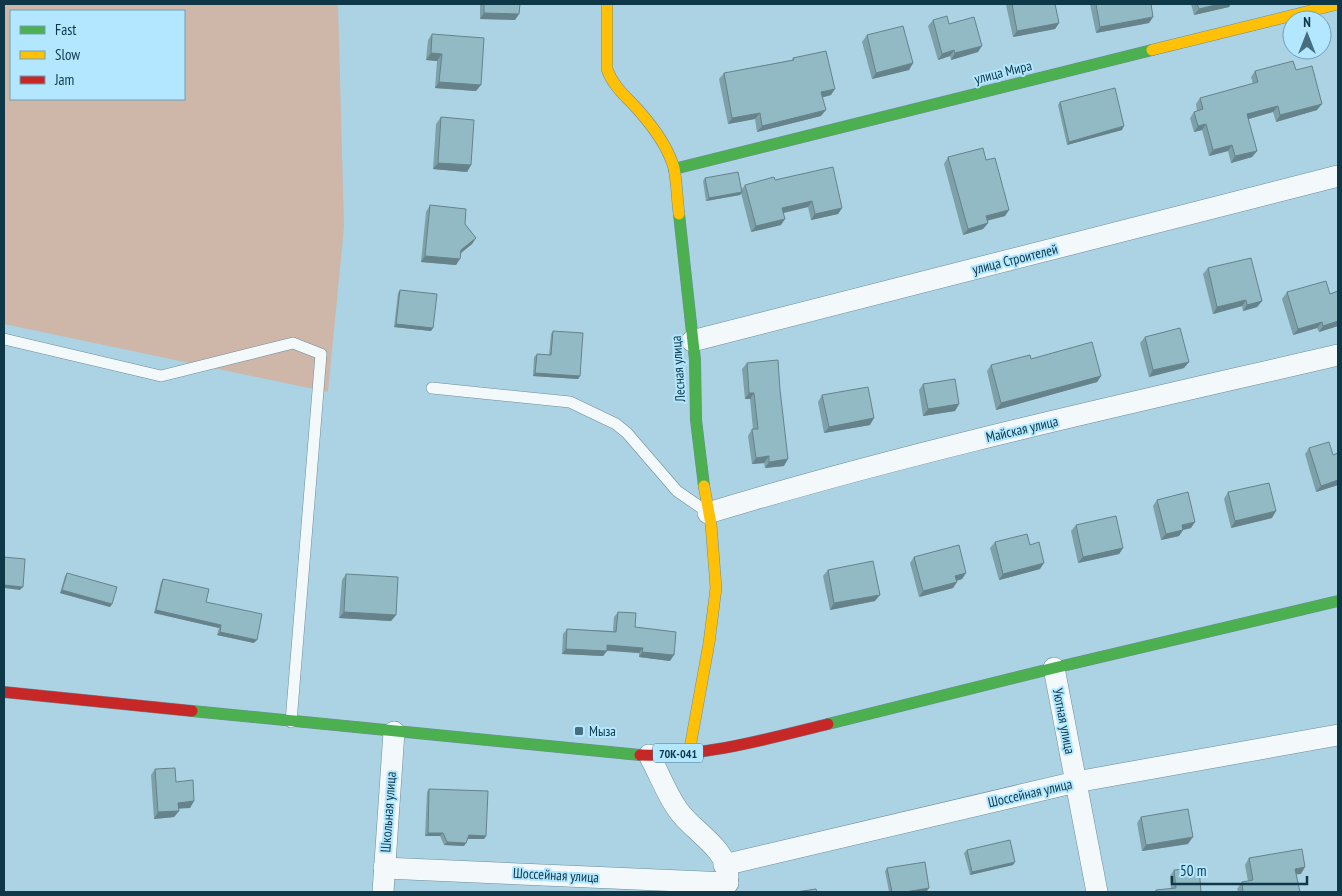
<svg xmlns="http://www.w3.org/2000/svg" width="1342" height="896" viewBox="0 0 1342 896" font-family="'PT Sans Narrow',sans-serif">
<rect width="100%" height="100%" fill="#acd3e4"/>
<!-- green -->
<path fill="#ceb6a8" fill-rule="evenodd" d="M4,4h334l6,223 -16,165 -324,-68zM11,11h173v88h-173z"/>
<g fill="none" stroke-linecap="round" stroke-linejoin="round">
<!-- lane casing -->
<g stroke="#6c8c99" stroke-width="12">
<g id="lane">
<polyline points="4,339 161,376 293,343 321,354 291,722"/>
<polyline points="432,388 570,402 616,424 627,433 677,491 706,511"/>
</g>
</g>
<!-- street casing -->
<g stroke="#6c8c99" stroke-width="22">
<g id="street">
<polyline points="692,341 1338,176"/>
<path d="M708,513c207,-63 419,-109 630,-158"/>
<polyline points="1054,668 1097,892"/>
<path d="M649,755c10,18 17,38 29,55 15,22 49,37 50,67"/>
<polyline points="724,865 1076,782 1338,735"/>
<polyline points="384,868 728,883"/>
<polyline points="383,892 394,732"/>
</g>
</g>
<!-- fast casing -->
<g stroke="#6c8c99" stroke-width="12">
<g id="fast">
<polyline points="674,169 1152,50"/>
<polyline points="679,214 695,360 696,420 704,486"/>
<polyline points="192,711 640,755"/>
<polyline points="828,724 1054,668 1338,601"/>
</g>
</g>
<!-- slow casing -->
<g stroke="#6c8c99" stroke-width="12">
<g id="slow">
<path d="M607,4v65c6,18 21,29 33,43 14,16 28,35 34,56 3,15 3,31 5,46"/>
<polyline points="1152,50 1338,4"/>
<polyline points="689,753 709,643 716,588 711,524 704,486"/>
</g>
</g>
<!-- jam casing -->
<g stroke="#6c8c99" stroke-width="12">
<g id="jam">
<polyline points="4,692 192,711"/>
<path d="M640,755c64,2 127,-16 188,-31"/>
</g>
</g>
<!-- lane -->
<use href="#lane" stroke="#f3f8fb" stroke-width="11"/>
<!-- street -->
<use href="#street" stroke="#f3f8fb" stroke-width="21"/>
<!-- fast -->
<use href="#fast" stroke="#4caf50" stroke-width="11"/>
<!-- slow -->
<use href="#slow" stroke="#ffc107" stroke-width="11"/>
<!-- jam -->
<use href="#jam" stroke="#c62828" stroke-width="11"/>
</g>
<!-- wall -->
<g fill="#7ea0a9">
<polygon points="480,4 520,4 519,14 515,20 480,19"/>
<polygon points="1007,4 1055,4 1059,23 1055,29 1013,37 1006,5"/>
<polygon points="1090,4 1151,4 1153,17 1149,23 1096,33"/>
<polygon points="1191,4 1231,4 1229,7 1194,15"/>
<polygon points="933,20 949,24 978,52 951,60 950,56 938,60 928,26"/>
<polygon points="432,34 476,91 435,88 437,61 426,60 428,40"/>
<polygon points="867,35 913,63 909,70 872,79 862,42"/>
<polygon points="793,58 831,95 823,97 821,116 757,132 755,119 728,124 719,79 724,73 792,60"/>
<polygon points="1296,70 1317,110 1276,122 1273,112 1248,119 1257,151 1252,157 1231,163 1228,151 1209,156 1202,130 1194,132 1190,118 1194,112 1197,111 1196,104 1200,98 1253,84 1251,77 1255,71"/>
<polygon points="1060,102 1122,130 1067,145 1058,105"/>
<polygon points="441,117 471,165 467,172 433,169 436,124"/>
<polygon points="948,157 986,160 1005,216 987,221 988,223 983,229 963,235 944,164"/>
<polygon points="705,178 741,190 745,185 775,180 842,208 838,214 811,220 808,207 784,213 781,225 751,232 741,193 740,195 706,201 703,181"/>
<polygon points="430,205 465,224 476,238 472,244 461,253 456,265 421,262 426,212"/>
<polygon points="1208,268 1262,301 1257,307 1243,311 1242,306 1213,314 1203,274"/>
<polygon points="400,290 431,331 394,327 398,293"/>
<polygon points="1338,291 1338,326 1319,332 1317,328 1293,335 1282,299 1287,292 1330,294"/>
<polygon points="553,331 580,376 578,379 533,376 534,357 537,354 549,355 551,334"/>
<polygon points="1145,337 1184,368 1149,377 1140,343"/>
<polygon points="1031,359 1101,376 1097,382 996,410 987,371 991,365"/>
<polygon points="747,363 784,466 765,468 764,463 752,464 748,436 752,429 753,429 750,399 745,399 742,369"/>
<polygon points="923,384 959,404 955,411 923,416 919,390"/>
<polygon points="822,395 870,425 824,433 818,402"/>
<polygon points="1309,448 1333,455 1338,453 1338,485 1316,492 1305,454"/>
<polygon points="1228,492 1272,518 1231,528 1224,499"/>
<polygon points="1157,500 1191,528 1183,530 1179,536 1161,540 1153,506"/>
<polygon points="1076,525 1123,548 1119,554 1078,563 1071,531"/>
<polygon points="995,542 1030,545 1040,569 999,580 990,548"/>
<polygon points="914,557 966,573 962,579 957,581 953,588 919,597 910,563"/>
<polygon points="828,570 875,601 830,610 823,576"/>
<polygon points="67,573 112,604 110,607 60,593 65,576"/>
<polygon points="346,574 396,615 391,621 339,618 342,580"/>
<polygon points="163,579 206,602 254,643 217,635 219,628 154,613 161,582"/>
<polygon points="618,612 635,627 670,661 639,657 639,653 607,651 603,656 562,654 563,634 567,629 613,631 614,617"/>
<polygon points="155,769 176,782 194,801 190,808 178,808 179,811 174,817 154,819 151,775"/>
<polygon points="429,789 486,836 484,839 468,839 464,846 444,845 440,836 425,836 427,792"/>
<polygon points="1141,817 1188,844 1142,851 1137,823"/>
<polygon points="967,850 1013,865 970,875 964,853"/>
<polygon points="1249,858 1301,874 1296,874 1299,892 1238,892 1237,889 1242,882 1248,881 1245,865"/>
<polygon points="887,868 927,891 921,892 889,892 885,871"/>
<polygon points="1174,870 1201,892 1154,892 1156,890 1171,889 1170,876"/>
</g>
<!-- shaded-wall -->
<g fill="#66828a">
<polygon points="1220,4 1231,4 1229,7 1194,15 1199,9"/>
<polygon points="484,13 519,14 515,20 480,19"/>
<polygon points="1153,17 1149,23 1096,33 1100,27"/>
<polygon points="1059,23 1055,29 1013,37 1017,31"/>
<polygon points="982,46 978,52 951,60 955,53"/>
<polygon points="954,50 950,56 938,60 942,54"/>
<polygon points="431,53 442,54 437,61 426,60"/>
<polygon points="913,63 909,70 872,79 876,73"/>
<polygon points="439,82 481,85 476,91 435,88"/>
<polygon points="835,89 831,95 817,99 821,92"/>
<polygon points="1322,104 1317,110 1276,122 1280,115"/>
<polygon points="1278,106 1273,112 1242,121 1247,114"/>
<polygon points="826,110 821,116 757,132 762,126"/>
<polygon points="760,113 755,119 728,124 732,118"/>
<polygon points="1206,124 1202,130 1194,132 1198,126"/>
<polygon points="1124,126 1122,130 1067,145 1069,142"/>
<polygon points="1232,145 1228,151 1209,156 1213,150"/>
<polygon points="1257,151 1252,157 1231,163 1235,156"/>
<polygon points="438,163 471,165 467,172 433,169"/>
<polygon points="742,192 740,195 706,201 709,198"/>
<polygon points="812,201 808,207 778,214 782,208"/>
<polygon points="842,208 838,214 811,220 815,214"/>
<polygon points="1009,210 1005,216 981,222 986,216"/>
<polygon points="785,219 781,225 751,232 756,226"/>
<polygon points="988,223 983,229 963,235 968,229"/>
<polygon points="476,238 472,244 457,256 461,250"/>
<polygon points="425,256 460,259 456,265 421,262"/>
<polygon points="1246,300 1242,306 1213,314 1217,307"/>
<polygon points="1262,301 1257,307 1243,311 1247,305"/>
<polygon points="1338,321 1338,326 1319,332 1323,326"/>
<polygon points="1322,322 1317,328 1293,335 1298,329"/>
<polygon points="396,324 433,328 431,331 394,327"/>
<polygon points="1189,362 1184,368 1149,377 1153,370"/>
<polygon points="535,373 580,376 578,379 533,376"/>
<polygon points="1101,376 1097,382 996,410 1001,403"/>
<polygon points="749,393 754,393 750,399 745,399"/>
<polygon points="959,404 955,411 923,416 928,409"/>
<polygon points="874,418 870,425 824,433 829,427"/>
<polygon points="769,456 764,463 752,464 756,458"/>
<polygon points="788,459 784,466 765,468 769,462"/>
<polygon points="1338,480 1338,485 1316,492 1321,486"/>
<polygon points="1276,511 1272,518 1231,528 1235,521"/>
<polygon points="1195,522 1191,528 1183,530 1179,536 1161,540 1166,534 1182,525"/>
<polygon points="1123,548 1119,554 1078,563 1083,557"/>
<polygon points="1044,563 1040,569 999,580 1003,574"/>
<polygon points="966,573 962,579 951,582 955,576"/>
<polygon points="957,582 953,588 919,597 923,591"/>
<polygon points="4,585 23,587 20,590 4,588"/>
<polygon points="62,590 112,604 110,607 60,593"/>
<polygon points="880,595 875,601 830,610 834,603"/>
<polygon points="156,610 221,625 219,628 154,613"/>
<polygon points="344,612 396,615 391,621 339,618"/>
<polygon points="220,632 257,640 254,643 217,635"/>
<polygon points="607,645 643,648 639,653 603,650"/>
<polygon points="566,649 607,651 603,656 562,654"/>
<polygon points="642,652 674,655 670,661 639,657"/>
<polygon points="194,801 190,808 174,809 178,803"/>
<polygon points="179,811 174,817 154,819 158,812"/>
<polygon points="428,833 443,833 440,836 425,836"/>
<polygon points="469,835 486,836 484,839 467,839"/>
<polygon points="1193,837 1188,844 1142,851 1146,845"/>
<polygon points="447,842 466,843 464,846 444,845"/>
<polygon points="1015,862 1013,865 970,875 972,872"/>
<polygon points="1305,867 1301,874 1291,875 1295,869"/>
<polygon points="929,888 927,891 921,892 905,892"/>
</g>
<!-- building -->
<g fill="#92bac5" stroke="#66828a">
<polygon points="484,4 520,4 519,14 484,13"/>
<polygon points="1012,4 1055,4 1059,23 1017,31"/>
<polygon points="1096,4 1151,4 1153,17 1100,27"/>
<polygon points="1197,4 1220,4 1199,9"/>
<polygon points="947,16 949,24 974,17 982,46 955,53 954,50 942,54 933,20"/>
<polygon points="903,26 913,63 876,73 867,35"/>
<polygon points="432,34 484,38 481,85 439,82 442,54 431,53"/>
<polygon points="826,51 835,89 821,92 826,110 762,126 760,113 732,118 724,73 794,60 793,58"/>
<polygon points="1293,61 1296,70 1312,66 1322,104 1280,115 1278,106 1247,114 1257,151 1235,156 1232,145 1213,150 1206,124 1198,126 1194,112 1203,109 1200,98 1258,82 1255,71"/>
<polygon points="1115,88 1124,126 1069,142 1060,102"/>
<polygon points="441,117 474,120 471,165 438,163"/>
<polygon points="983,148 986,160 995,158 1009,210 986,216 988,223 968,229 948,157"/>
<polygon points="833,167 842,208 815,214 812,201 782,208 785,219 756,226 745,185 774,177 775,180"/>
<polygon points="738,172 742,192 709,198 705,178"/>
<polygon points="430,205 466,209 465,224 476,238 461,250 460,259 425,256"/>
<polygon points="1251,258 1262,301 1247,305 1246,300 1217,307 1208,268"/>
<polygon points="1326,281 1330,294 1338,291 1338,321 1323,326 1322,322 1298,329 1287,292"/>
<polygon points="400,290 437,294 433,328 396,324"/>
<polygon points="1180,328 1189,362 1153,370 1145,337"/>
<polygon points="553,331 583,333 580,376 535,373 537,354 551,355"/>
<polygon points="1092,342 1101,376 1001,403 991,365 1030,355 1031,359"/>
<polygon points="778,360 780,390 788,459 769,462 769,456 756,458 752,429 758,429 754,393 749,393 747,363"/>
<polygon points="955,379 959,404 928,409 923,384"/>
<polygon points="868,387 874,418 829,427 822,395"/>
<polygon points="1329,442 1333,455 1338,453 1338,480 1321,486 1309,448"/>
<polygon points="1269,483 1276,511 1235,521 1228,492"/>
<polygon points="1188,492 1195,522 1182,525 1183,530 1166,534 1157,500"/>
<polygon points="1116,516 1123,548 1083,557 1076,525"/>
<polygon points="1027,534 1030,545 1039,542 1044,563 1003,574 995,542"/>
<polygon points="959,545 966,573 955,576 957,582 923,591 914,557"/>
<polygon points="4,557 25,559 23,587 4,585"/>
<polygon points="873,561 880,595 834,603 828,570"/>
<polygon points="67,573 117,587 112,604 62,590"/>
<polygon points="346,574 398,577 396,615 344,612"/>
<polygon points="163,579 209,589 206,602 262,614 257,640 220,632 221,625 156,610"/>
<polygon points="618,612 636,613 635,627 676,632 674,655 642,652 643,648 607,645 607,651 566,649 567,629 616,632"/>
<polygon points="175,768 176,782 193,780 194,801 178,803 179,811 158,812 155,769"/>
<polygon points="429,789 488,791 486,836 469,835 466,843 447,842 443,833 428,833"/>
<polygon points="1188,809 1193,837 1146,845 1141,817"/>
<polygon points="1010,840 1015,862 972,872 967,850"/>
<polygon points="1302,849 1305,867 1295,869 1300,892 1243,892 1242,882 1253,880 1249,858"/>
<polygon points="925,862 929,888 905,892 892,892 887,868"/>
<polygon points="1199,868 1201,892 1156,892 1156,890 1176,888 1174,870"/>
<polygon points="816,889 817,892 796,892"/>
</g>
<!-- markers -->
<rect fill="#456e7f" stroke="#b2e7ff" stroke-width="2" x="574" y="726" width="10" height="10" rx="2.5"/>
<g text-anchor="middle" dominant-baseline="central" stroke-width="4" stroke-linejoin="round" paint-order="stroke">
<!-- shield labels -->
<rect fill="#b2e7ff" stroke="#3f6c7f" stroke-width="1" x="653" y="743.5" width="50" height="19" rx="4"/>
<g font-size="12" font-weight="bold" fill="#0e3848">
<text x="678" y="753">70К-041</text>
</g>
<!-- street labels -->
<g font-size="14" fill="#0e3848" stroke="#b2e7ff">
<text transform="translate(1003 72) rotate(-14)">улица Мира</text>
<text transform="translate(1015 259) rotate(-14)">улица Строителей</text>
<text transform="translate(678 369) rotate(-94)">Лесная улица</text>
<text transform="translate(1022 429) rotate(-13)">Майская улица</text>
<text transform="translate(1064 721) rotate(79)">Уютная улица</text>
<text transform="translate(1030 793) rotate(-13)">Шоссейная улица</text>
<text transform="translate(388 812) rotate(-86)">Школьная улица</text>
<text transform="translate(556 875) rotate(3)">Шоссейная улица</text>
</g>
<!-- poi labels -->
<g font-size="14" fill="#0e3848" stroke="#b2e7ff" text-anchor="start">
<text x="589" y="731">Мыза</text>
</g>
</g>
<!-- border -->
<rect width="1342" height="896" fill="none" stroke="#0e3848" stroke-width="10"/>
<!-- legend -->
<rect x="10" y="10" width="175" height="90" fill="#b2e7ff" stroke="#70a1b6"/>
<rect x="20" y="26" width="25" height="8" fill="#4caf50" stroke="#70a1b6"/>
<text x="55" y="35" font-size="15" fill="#0e3848">Fast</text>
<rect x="20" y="51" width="25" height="8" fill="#ffc107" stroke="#70a1b6"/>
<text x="55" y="60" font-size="15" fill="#0e3848">Slow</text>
<rect x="20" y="76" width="25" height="8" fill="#c62828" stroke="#70a1b6"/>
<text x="55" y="85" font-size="15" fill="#0e3848">Jam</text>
<!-- north arrow -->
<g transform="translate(1307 35)"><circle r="24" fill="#b2e7ff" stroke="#70a1b6"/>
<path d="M0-4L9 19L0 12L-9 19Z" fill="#456e7f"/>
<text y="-8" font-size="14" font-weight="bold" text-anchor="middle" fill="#0e3848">N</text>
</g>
<!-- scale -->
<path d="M1172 876v8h135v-8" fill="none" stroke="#0e3848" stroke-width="2.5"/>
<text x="1180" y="876" font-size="15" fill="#0e3848" stroke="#b2e7ff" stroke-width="4" paint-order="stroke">50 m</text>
</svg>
